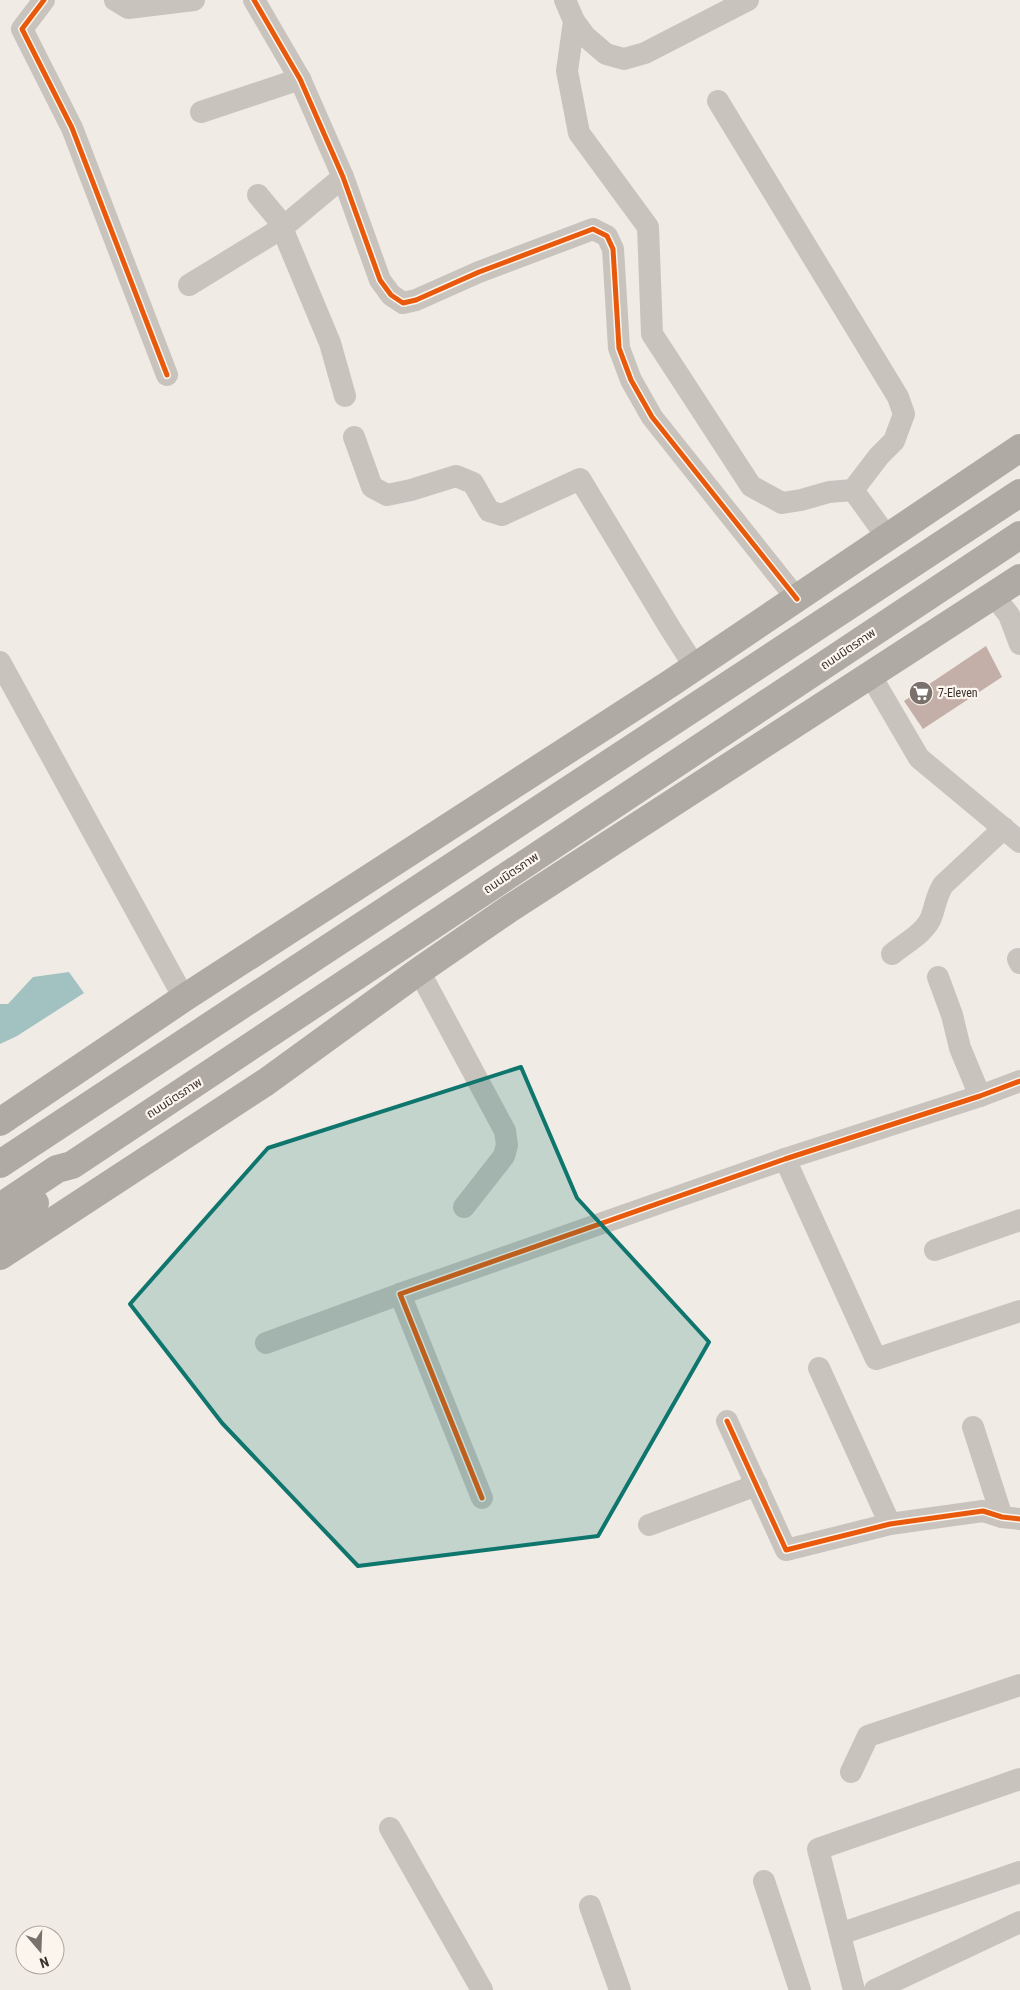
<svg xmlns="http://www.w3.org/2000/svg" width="1020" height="1990" viewBox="0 0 1020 1990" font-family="'Roboto Condensed','Noto Sans Thai',sans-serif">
<rect width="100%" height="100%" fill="#f0ebe5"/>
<!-- water -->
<polygon fill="#a1c2c1" points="69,972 84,993 17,1036 0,1044 0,1004 8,1004 33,977"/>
<!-- building -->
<polygon fill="#c3afa7" points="986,646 1002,677 923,729 904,701"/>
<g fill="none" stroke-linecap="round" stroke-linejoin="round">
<!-- minor -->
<g stroke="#c9c3be" stroke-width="22">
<polyline points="44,0 22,29 72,128 167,375"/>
<polyline points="115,0 128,8 194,0"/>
<polyline points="254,0 300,79 343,177 380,280 391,295 403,303 416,300 479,272 593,229 607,236 613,249 619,348 631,380 652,417 797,599"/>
<polyline points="565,0 574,21 567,71 579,133 648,227 652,334 751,486 782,503 801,500 829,492 853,490 887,537"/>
<polyline points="574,21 585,36 606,54 624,59 645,53 748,0"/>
<polyline points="718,101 898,397 904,414 894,441 879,456 853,490"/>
<polyline points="201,112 300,79"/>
<polyline points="258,195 278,219 282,228 330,343 345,396"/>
<polyline points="189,285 282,228 343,177"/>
<polyline points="354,437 372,487 387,495 411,490 456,476 473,483 489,511 502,515 580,479 670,628 695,667"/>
<polyline points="994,596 1009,615 1020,644"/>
<polyline points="0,662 184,998"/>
<polyline points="878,688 919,758 1020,842"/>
<path d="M892,954c13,-11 35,-22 40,-39 4,-12 4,-18 11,-30l61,-57"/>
<polyline points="1018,959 1020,963"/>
<polyline points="419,971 505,1131 507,1145 504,1156 464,1207"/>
<polyline points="938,977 952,1015 960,1048 980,1096"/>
<polyline points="785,1159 876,1359 1020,1311"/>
<polyline points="935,1250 1020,1220"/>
<polyline points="266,1343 400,1294"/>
<polyline points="819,1368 890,1524"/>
<polyline points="727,1421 786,1550 890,1524 983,1511 1002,1517 1020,1519"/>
<polyline points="973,1427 1002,1517"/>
<polyline points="482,1498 400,1294 785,1159 980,1096 1020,1081"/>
<polyline points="649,1525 757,1485"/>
<polyline points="851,1772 868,1736 1020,1685"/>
<polyline points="390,1828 482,1990"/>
<polyline points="764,1881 800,1990"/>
<polyline points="590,1906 620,1990"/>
<polyline points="840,1934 1020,1872"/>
<polyline points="854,1990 818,1849 1020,1779"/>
<polyline points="875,1990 1020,1922"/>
</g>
<!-- highway -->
<g stroke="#afaaa4" stroke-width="28">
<polyline points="0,1122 184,998 671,683 1020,448"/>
<polyline points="0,1164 1020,493"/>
<polyline points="0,1207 57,1169 72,1165 1020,535"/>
<polyline points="0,1229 35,1203"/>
<polyline points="0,1256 266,1082 419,971 509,909 1020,578"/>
</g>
<!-- cycleway casing -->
<g stroke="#fbf5ee" stroke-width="8">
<g id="cycleway">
<polyline points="44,0 22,29 72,128 167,375"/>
<polyline points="254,0 300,79 343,177 380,280 391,295 403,303 416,300 479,272 593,229 607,236 613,249 619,348 631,380 652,417 797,599"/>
<polyline points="727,1421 786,1550 890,1524 983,1511 1002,1517 1020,1519"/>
<polyline points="482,1498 400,1294 785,1159 980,1096 1020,1081"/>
</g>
</g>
<!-- cycleway -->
<use href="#cycleway" stroke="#e8590c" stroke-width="5"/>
</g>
<!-- marked area -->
<path fill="#0f766e" fill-opacity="0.2" stroke="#0f766e" stroke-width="4" stroke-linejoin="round" d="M521,1067l56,131 132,144 -111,194 -240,30 -136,-143 -92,-119 138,-156z"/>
<!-- icons -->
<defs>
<g id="supermarket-disc" transform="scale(1.25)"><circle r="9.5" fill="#7a716c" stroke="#fbf5ee"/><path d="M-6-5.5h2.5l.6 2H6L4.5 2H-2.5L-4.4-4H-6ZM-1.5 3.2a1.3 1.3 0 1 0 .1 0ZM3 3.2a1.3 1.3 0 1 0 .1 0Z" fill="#fff"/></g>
</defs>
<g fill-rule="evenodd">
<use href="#supermarket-disc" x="921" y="693"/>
</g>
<g text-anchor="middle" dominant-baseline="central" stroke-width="4.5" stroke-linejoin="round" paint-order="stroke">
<!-- street labels -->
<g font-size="12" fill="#3b302b" stroke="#fbf5ee">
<text transform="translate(848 649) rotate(-34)">ถนนมิตรภาพ</text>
<text transform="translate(511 873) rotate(-34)">ถนนมิตรภาพ</text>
<text transform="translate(174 1098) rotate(-33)">ถนนมิตรภาพ</text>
</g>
<!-- poi labels -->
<g font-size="12" fill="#3b302b" stroke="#fbf5ee" text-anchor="start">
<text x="938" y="693">7-Eleven</text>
</g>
</g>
<!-- north arrow -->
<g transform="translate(40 1950) rotate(161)"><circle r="24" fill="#fbf5ee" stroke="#aea6a0"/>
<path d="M0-4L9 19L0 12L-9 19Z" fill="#7a716c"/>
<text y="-8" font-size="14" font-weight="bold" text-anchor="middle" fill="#3b302b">N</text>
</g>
</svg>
